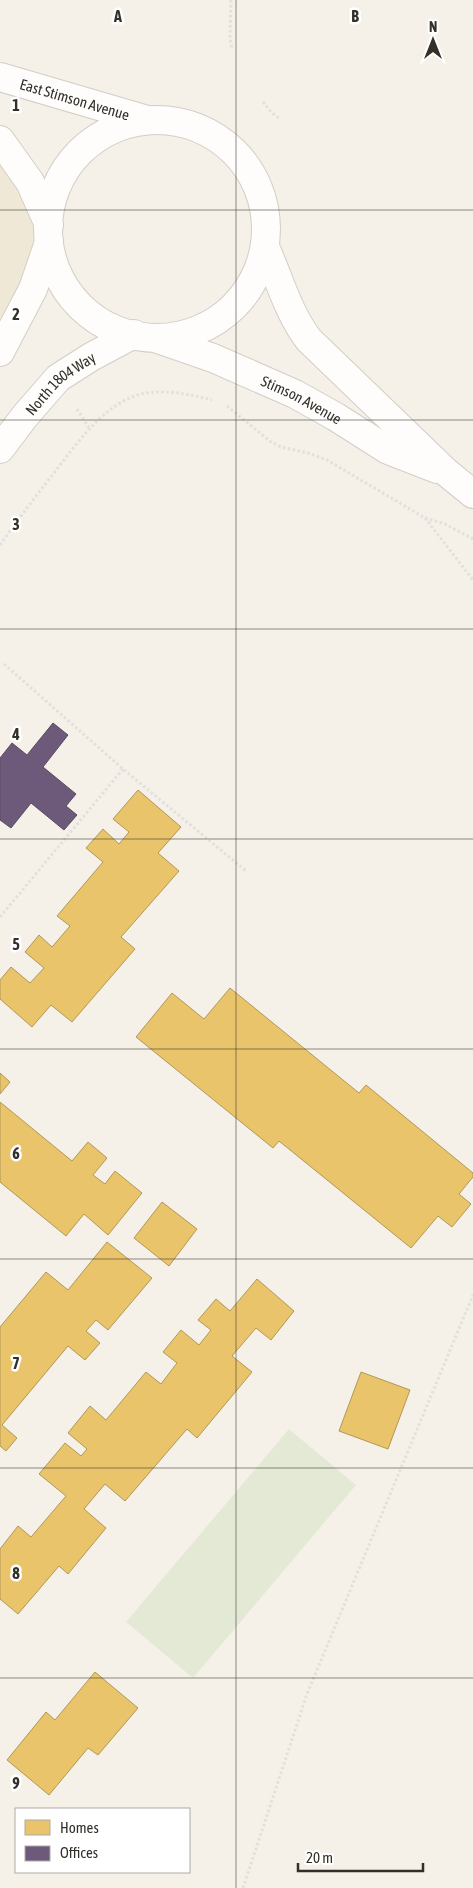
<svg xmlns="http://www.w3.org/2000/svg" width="473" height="1888" viewBox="0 0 473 1888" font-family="'Asap Condensed',sans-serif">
<rect width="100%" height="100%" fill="#f5f1e8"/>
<!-- built -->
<polygon fill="#f0e8d7" points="0,140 49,225 0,352"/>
<!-- green -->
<polygon fill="#e3e9d4" points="289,1429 356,1485 193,1678 126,1622"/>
<!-- homes -->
<g fill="#e9c46a" stroke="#b29857">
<polygon points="138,790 181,827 158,853 179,871 121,937 135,949 72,1022 51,1005 32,1027 0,999 0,980 11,967 30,983 44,968 25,952 39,935 52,947 70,926 57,916 103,862 86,848 103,829 119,844 129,832 113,819"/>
<polygon points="230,988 359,1093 366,1085 473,1173 473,1177 459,1194 471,1204 452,1227 438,1216 411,1248 279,1141 273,1148 136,1037 172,993 204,1019"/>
<polygon points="0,1073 10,1082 0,1094"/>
<polygon points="0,1102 72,1161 88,1142 107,1158 93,1175 105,1184 115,1171 142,1193 108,1235 84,1214 66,1236 0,1182"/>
<polygon points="162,1202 197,1229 169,1266 134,1238"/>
<polygon points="107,1242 152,1278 108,1330 96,1320 86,1331 100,1343 85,1360 68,1346 2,1425 17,1438 6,1451 0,1446 0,1327 46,1272 68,1290"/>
<polygon points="257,1279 294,1311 271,1340 256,1328 232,1356 252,1372 197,1438 187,1429 125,1501 105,1484 84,1509 106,1528 68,1574 59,1566 18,1614 0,1599 0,1549 18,1526 31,1537 66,1496 39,1474 65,1443 81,1456 87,1449 68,1433 90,1406 106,1420 146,1372 161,1384 177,1363 163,1352 181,1330 199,1345 211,1330 198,1320 216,1299 230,1311"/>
<polygon points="361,1372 410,1390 388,1449 339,1431"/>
<polygon points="95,1672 138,1708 98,1755 88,1748 49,1795 7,1760 46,1712 55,1720"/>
</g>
<!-- offices -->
<polygon fill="#6d597a" stroke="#5c4d62" points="53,723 68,735 43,767 76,794 66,806 77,815 64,830 31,803 11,828 0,820 0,758 12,743 27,755"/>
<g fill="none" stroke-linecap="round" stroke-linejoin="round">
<!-- tertiary casing -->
<g stroke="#d2cec7" stroke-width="30">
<g id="tertiary">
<polyline points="0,352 33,289 49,242"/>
<path id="s1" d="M0,449l25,-33 33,-38 33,-21 43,-23"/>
</g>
</g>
<!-- secondary casing -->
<g stroke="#d2cec7" stroke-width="30">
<g id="secondary">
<path id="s2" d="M0,77l147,43"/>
<circle cx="157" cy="229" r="109"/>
<polyline points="0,140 30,182 49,225"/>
<path d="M265,247c14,31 23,66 44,93l137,132 27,22"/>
<path id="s3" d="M158,339l55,19 82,36 41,23 52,33 49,19"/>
</g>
</g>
<!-- path -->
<g stroke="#e1e0de" stroke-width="3" stroke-dasharray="2.5 2.5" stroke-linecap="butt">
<polyline points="231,0 230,37 232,50"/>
<polyline points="263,102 271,112 280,119"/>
<polyline points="227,406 271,442 281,447 308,453 327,460 425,518 445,524 473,539"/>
<polyline points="77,409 89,428"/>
<polyline points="425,518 473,580"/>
<path d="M0,545c16,-23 33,-45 50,-67 24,-30 52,-74 91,-84 24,-5 48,0 71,6"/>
<polyline points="4,664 123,769 246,871"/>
<polyline points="0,917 123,769"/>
<polyline points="243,1888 307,1694 473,1295"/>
</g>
<!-- tertiary -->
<use href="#tertiary" stroke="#fefdfc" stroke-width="28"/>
<!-- secondary -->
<use href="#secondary" stroke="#fefdfc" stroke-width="28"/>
</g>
<!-- grid -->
<path fill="none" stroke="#33302a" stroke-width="1" stroke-opacity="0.55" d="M236,0v1888M0,210h473M0,420h473M0,629h473M0,839h473M0,1049h473M0,1259h473M0,1468h473M0,1678h473"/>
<g text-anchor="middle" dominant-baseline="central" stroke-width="5" stroke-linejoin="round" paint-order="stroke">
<!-- street labels -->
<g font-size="15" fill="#33302a" stroke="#fff">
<text stroke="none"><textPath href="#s2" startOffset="78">East Stimson Avenue</textPath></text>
<text stroke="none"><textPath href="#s1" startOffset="90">North 1804 Way</textPath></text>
<text stroke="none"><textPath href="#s3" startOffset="156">Stimson Avenue</textPath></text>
</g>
</g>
<g font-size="16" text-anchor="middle" font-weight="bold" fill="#33302a" stroke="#fff" stroke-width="5" stroke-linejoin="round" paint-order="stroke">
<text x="118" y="22">A</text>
<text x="355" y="22">B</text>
<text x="16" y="111">1</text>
<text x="16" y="320">2</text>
<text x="16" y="530">3</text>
<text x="16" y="740">4</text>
<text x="16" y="950">5</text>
<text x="16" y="1159">6</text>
<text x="16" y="1369">7</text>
<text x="16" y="1579">8</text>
<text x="16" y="1789">9</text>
</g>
<!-- legend -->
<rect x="15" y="1808" width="175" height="65" fill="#ffffff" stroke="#adacaa"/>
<rect x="25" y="1820" width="25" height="15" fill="#e9c46a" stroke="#adacaa"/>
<text x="60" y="1833" font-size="15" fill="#33302a">Homes</text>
<rect x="25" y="1846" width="25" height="15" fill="#6d597a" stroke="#adacaa"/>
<text x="60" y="1858" font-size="15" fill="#33302a">Offices</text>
<!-- north arrow -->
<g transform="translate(433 40)" stroke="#ffffff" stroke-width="4" paint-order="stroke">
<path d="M0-4L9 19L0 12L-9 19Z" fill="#33302a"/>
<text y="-8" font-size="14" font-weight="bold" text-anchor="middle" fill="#33302a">N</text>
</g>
<!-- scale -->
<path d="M298 1863v8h125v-8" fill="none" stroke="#33302a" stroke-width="2.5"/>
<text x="306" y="1863" font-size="15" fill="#33302a" stroke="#ffffff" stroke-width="4" paint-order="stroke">20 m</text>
</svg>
